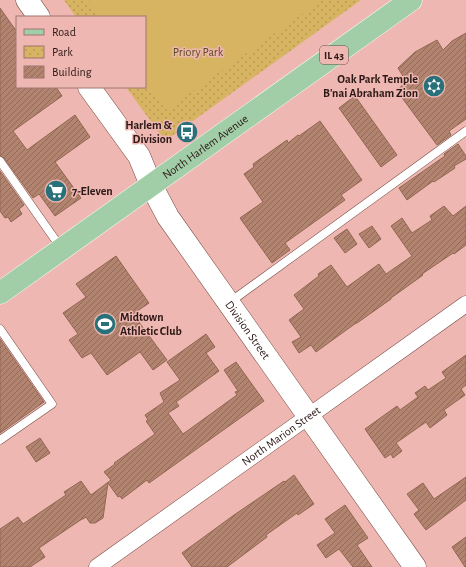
<svg xmlns="http://www.w3.org/2000/svg" width="466" height="567" viewBox="0 0 466 567" font-family="'Alegreya Sans',sans-serif">
<defs>
<pattern id="park-dots" width="8" height="8" patternUnits="userSpaceOnUse"><rect width="8" height="8" fill="#d7b461"/><path d="M2 2h.1M6 6h.1" fill="none" stroke="#b99a54" stroke-width="1.8" stroke-linecap="round"/></pattern>
<pattern id="building-hatch" width="6" height="6" patternUnits="userSpaceOnUse"><rect width="6" height="6" fill="#b2846f"/><path d="M-1 1l2-2M0 6l6-6M5 7l2-2" fill="none" stroke="#916b5a"/></pattern>
</defs>
<rect width="100%" height="100%" fill="#eeb7b1"/>
<!-- park -->
<polygon fill="url(#park-dots)" points="64,0 361,0 165,141 126,87 145,87 145,17 76,17"/>
<!-- garden -->
<polygon fill="#d7b461" points="88,0 322,0 166,110 145,81 145,17 100,17"/>
<!-- building -->
<g fill="url(#building-hatch)" stroke="#926652">
<polygon points="0,8 17,32 17,87 56,87 62,96 13,131 27,150 75,115 90,137 55,162 81,198 55,216 39,194 33,198 4,158 0,156"/>
<polygon points="466,33 466,119 449,131 451,135 437,145 397,91 406,81 398,68 415,52 437,40 443,50 452,41"/>
<polygon points="355,96 397,155 381,167 339,108"/>
<polygon points="320,121 362,180 341,195 345,200 285,243 290,250 272,263 240,218 263,202 244,174 254,167 253,164 287,140 288,143 298,135 299,136"/>
<polygon points="458,144 466,156 466,159 454,166 455,168 434,182 433,181 407,200 399,188 445,156 444,154"/>
<polygon points="0,171 24,205 19,209 22,214 11,222 8,217 5,218 0,211"/>
<polygon points="444,206 453,216 466,206 466,245 454,254 453,253 422,274 423,275 391,298 391,299 357,323 356,323 316,352 311,345 299,353 292,342 301,337 289,320 304,309 294,295 319,276 318,274 331,265 347,287 379,264 386,274 412,256 391,226 402,218 412,233 432,220 430,216"/>
<polygon points="372,226 381,239 369,248 359,234"/>
<polygon points="347,229 357,244 345,253 334,238"/>
<polygon points="116,256 149,303 133,314 167,360 153,370 140,352 107,375 91,353 82,358 69,340 78,334 63,313 86,297 76,284"/>
<polygon points="206,334 215,347 206,353 219,371 176,402 179,406 168,413 183,434 237,395 235,392 238,391 224,370 236,362 264,401 149,483 147,480 122,499 120,496 118,497 108,483 103,518 95,523 90,523 86,517 83,519 82,519 39,548 45,557 30,567 0,567 0,529 18,517 23,524 66,495 64,492 81,481 91,495 111,480 104,472 115,464 114,463 155,434 146,421 148,420 145,415 164,402 160,393 180,380 167,362"/>
<polygon points="0,339 44,402 0,433"/>
<polygon points="466,355 466,385 461,389 465,395 444,410 447,415 430,428 426,422 396,443 402,451 393,458 391,454 385,458 365,429 397,406 400,410 418,397 415,393 425,386 428,390 446,378 442,372"/>
<polygon points="40,438 50,453 36,462 26,447"/>
<polygon points="294,475 314,504 298,515 297,513 266,535 267,537 227,567 192,567 182,553 234,515 284,481 285,482"/>
<polygon points="466,477 466,500 426,530 414,514 419,510 407,494 423,483 434,499"/>
<polygon points="345,505 368,538 357,545 372,567 353,567 339,549 326,558 317,545 335,533 325,519"/>
<polygon points="466,537 466,567 465,567 452,547"/>
</g>
<g fill="none" stroke-linecap="round" stroke-linejoin="round">
<!-- lane casing -->
<g stroke="#784944" stroke-width="9">
<g id="lane">
<polyline points="0,161 61,248"/>
<polyline points="230,302 466,131"/>
<polyline points="0,329 52,404 0,440"/>
</g>
</g>
<!-- street casing -->
<g stroke="#784944" stroke-width="17">
<g id="street">
<path id="s1" d="M97,567l369,-263"/>
</g>
</g>
<!-- secondary casing -->
<g stroke="#784944" stroke-width="23">
<g id="secondary">
<polyline points="27,0 39,17"/>
<path id="s2" d="M89,87l50,69 12,29 17,32 247,350"/>
</g>
</g>
<!-- primary casing -->
<g stroke="#fff" stroke-width="23">
<g id="primary">
<path id="s3" d="M0,293l411,-293"/>
</g>
</g>
<!-- lane -->
<use href="#lane" stroke="#fff" stroke-width="8"/>
<!-- street -->
<use href="#street" stroke="#fff" stroke-width="16"/>
<!-- secondary -->
<use href="#secondary" stroke="#fff" stroke-width="22"/>
<!-- primary -->
<use href="#primary" stroke="#a1cea7" stroke-width="22"/>
</g>
<!-- icons -->
<defs>
<g id="synagogue-disc" transform="scale(1.15)"><circle r="9.5" fill="#28717a" stroke="#eeb7b1"/><path d="M0-6.5L5.6 3.2H-5.6ZM0 6.5L5.6-3.2H-5.6Z" fill="#fff"/></g>
<g id="bus-disc" transform="scale(1.15)"><circle r="9.5" fill="#28717a" stroke="#eeb7b1"/><path d="M-5-6H5V4H4V6H2V4H-2V6H-4V4H-5ZM-3.5-4V0h7V-4ZM-3.5 1.2v1.5H-2V1.2ZM2 1.2v1.5H3.5V1.2Z" fill="#fff"/></g>
<g id="supermarket-disc" transform="scale(1.15)"><circle r="9.5" fill="#28717a" stroke="#eeb7b1"/><path d="M-6-5.5h2.5l.6 2H6L4.5 2H-2.5L-4.4-4H-6ZM-1.5 3.2a1.3 1.3 0 1 0 .1 0ZM3 3.2a1.3 1.3 0 1 0 .1 0Z" fill="#fff"/></g>
<g id="stadium-disc" transform="scale(1.15)"><circle r="9.5" fill="#28717a" stroke="#eeb7b1"/><path d="M0-5a6.5 5 0 1 0 0 10a6.5 5 0 1 0 0-10ZM-3.5-1.8h7v3.6h-7Z" fill="#fff"/></g>
</defs>
<g fill-rule="evenodd">
<use href="#synagogue-disc" x="434" y="86"/>
<use href="#bus-disc" x="187" y="132"/>
<use href="#supermarket-disc" x="56" y="191"/>
<use href="#stadium-disc" x="105" y="324"/>
</g>
<g text-anchor="middle" dominant-baseline="central" stroke-width="3" stroke-linejoin="round" paint-order="stroke">
<!-- shield labels -->
<rect fill="#eeb7b1" stroke="#664844" stroke-width="1" x="320" y="46" width="28" height="18" rx="3"/>
<g font-size="11" font-weight="bold" fill="#2c1816">
<text x="334" y="55">IL 43</text>
</g>
<!-- park labels -->
<g font-size="12" fill="#5b491d" stroke="#eeb7b1">
<text x="198" y="52">Priory Park</text>
</g>
<!-- poi labels -->
<g font-size="12" font-weight="bold" fill="#2c1816" stroke="#eeb7b1" text-anchor="end">
<text x="418" y="79">Oak Park Temple<tspan x="418" dy="14">B'nai Abraham Zion</tspan></text>
<text x="172" y="125">Harlem &amp;<tspan x="172" dy="14">Division</tspan></text>
<text x="72" y="191" text-anchor="start">7-Eleven</text>
<text x="120" y="317" text-anchor="start">Midtown<tspan x="120" dy="14">Athletic Club</tspan></text>
</g>
<!-- street labels -->
<g font-size="12" fill="#2c1816" stroke="#eeb7b1">
<text stroke="none"><textPath href="#s3" startOffset="252">North Harlem Avenue</textPath></text>
<text stroke="none"><textPath href="#s2" startOffset="291">Division Street</textPath></text>
<text stroke="none"><textPath href="#s1" startOffset="226">North Marion Street</textPath></text>
</g>
</g>
<!-- legend -->
<rect x="16" y="16" width="130" height="72" fill="#eeb7b1" stroke="#a07773"/>
<rect x="24" y="29" width="20" height="6" fill="#a1cea7" stroke="#a07773"/>
<text x="52" y="36" font-size="12" fill="#2c1816">Road</text>
<rect x="24" y="46" width="20" height="12" fill="url(#park-dots)" stroke="#a07773"/>
<text x="52" y="56" font-size="12" fill="#2c1816">Park</text>
<rect x="24" y="66" width="20" height="12" fill="url(#building-hatch)" stroke="#a07773"/>
<text x="52" y="76" font-size="12" fill="#2c1816">Building</text>
</svg>
